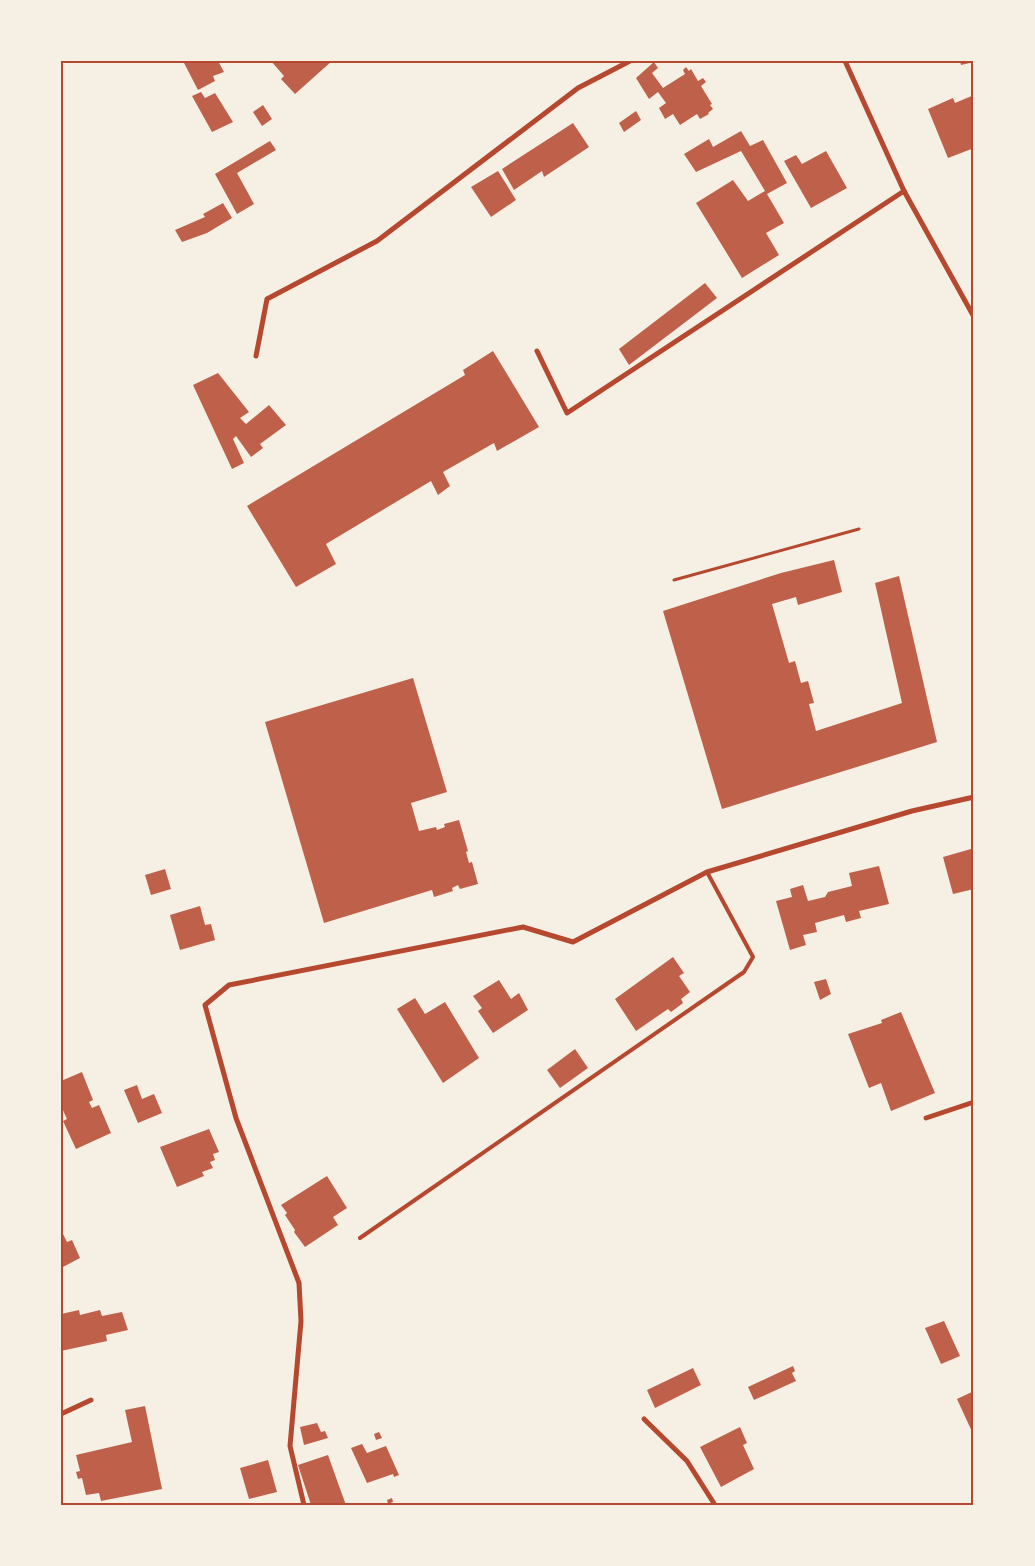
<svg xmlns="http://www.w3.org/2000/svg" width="1035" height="1566" viewBox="0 0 1035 1566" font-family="'Noto Sans',sans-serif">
<rect width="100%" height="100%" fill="#f6efe4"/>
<!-- building -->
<g fill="#bf614a">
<polygon points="183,61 218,61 224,72 213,76 215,81 198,90"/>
<polygon points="271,61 332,61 295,94 281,79 284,76"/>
<polygon points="960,61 974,61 974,62 961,65"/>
<polygon points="654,62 658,68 652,73 663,88 685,74 683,70 686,67 689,71 691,69 698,81 703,78 706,82 701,86 712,104 710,105 713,109 708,113 709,114 700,119 697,114 680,125 673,114 665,119 659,108 666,103 658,92 649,99 636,78"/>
<polygon points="201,92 205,98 215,93 233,122 212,132 192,96"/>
<polygon points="974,95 974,148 948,158 928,109 953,98 955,103"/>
<polygon points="263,105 272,119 262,126 253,112"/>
<polygon points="636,111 641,120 624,132 619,123"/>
<polygon points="573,123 589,147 544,177 542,171 514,190 502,169"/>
<polygon points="741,131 750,146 763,140 787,183 767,194 784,223 766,233 779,255 742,278 696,203 733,180 748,201 765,191 741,151 696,172 684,154 709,139 713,147"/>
<polygon points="270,141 276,150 237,173 254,204 237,214 215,174"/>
<polygon points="826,151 847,188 811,208 784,161 796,155 802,164"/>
<polygon points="498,171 516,200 491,217 471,187"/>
<polygon points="223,203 232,218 207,233 182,242 175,230 205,217 203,214"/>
<polygon points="705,283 717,298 629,365 619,349"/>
<polygon points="493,351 539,427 497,451 494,443 443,472 450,486 438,495 431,481 326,544 336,564 296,587 247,506 465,375 463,370"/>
<polygon points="218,373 249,412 240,418 246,424 269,405 286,425 260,444 263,448 251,457 236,436 233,439 244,463 232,469 193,385"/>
<polygon points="834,560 842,592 798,605 796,597 772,604 789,663 795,661 801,683 808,681 814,703 809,704 816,731 902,703 875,583 899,576 937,742 722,809 663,611 781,573"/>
<polygon points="413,678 447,792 411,803 419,831 436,827 437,830 445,827 444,824 459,820 468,851 466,852 469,863 472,862 478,884 460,889 458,885 452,888 453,891 434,897 432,890 324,923 265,722"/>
<polygon points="971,849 974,859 974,889 953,894 943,857"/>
<polygon points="879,866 889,904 859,911 861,918 846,922 844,915 815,923 817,932 803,935 806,945 790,950 776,901 792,897 790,889 803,885 808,901 825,897 828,892 852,886 849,873"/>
<polygon points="165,869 171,889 151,895 145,875"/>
<polygon points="200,906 205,925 211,924 215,940 180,950 170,915"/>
<polygon points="673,957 684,973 679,976 690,992 681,999 683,1003 671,1012 668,1009 636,1031 615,999"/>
<polygon points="826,979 831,994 820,1000 814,982"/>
<polygon points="499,980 511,999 519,993 528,1010 493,1033 478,1011 482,1008 473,996"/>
<polygon points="415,998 425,1014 445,1002 479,1058 443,1083 397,1009"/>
<polygon points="901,1012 935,1093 891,1111 881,1083 869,1088 848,1034 882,1023 881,1020"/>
<polygon points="575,1049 588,1068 560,1088 547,1070"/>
<polygon points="82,1072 93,1100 89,1102 92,1108 99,1105 111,1133 76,1149 63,1121 67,1119 61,1106 61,1081"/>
<polygon points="137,1085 142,1099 154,1094 162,1113 138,1123 124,1090"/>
<polygon points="209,1129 219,1152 213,1154 215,1160 210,1162 213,1168 202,1172 204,1176 177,1187 160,1147"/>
<polygon points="327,1176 347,1208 333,1217 338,1225 305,1247 294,1232 295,1230 285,1215 287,1213 281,1205"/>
<polygon points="61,1230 67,1242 72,1240 80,1258 61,1268"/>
<polygon points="79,1310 80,1315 100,1310 102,1316 122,1312 128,1330 106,1335 107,1341 61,1351 61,1314"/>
<polygon points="944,1321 960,1356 941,1364 925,1328"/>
<polygon points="793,1366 795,1371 792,1373 796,1381 754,1400 748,1387"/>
<polygon points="693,1368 701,1385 655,1408 647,1390"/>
<polygon points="974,1391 974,1436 957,1399"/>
<polygon points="145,1406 162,1489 101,1501 99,1493 86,1495 82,1478 78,1479 76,1472 80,1471 76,1455 132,1442 125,1410"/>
<polygon points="317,1423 321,1432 325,1431 328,1438 304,1445 300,1427"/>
<polygon points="740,1427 747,1443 743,1445 754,1469 721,1487 700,1447"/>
<polygon points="379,1432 382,1438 376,1440 374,1434"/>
<polygon points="362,1444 367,1453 386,1446 399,1475 394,1477 393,1474 367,1483 351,1448"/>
<polygon points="328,1455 339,1486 346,1505 311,1505 298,1465"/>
<polygon points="268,1460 277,1492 249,1499 240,1468"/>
<polygon points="392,1498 393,1502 388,1504 387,1500"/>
</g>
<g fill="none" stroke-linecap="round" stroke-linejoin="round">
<!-- path -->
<polyline stroke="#b5482f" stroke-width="3" points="674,580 859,529"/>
<!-- service -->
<polyline stroke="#b5482f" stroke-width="4" points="360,1238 744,972 753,957 707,872"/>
<!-- minor -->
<g stroke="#b5482f" stroke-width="5">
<polyline points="845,61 904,191 974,317"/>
<polyline points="537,351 567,413 904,191"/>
<polyline points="256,356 267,299 377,241 578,88 630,61"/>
<polyline points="926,1118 974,1102"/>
<polyline points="61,1414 91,1400"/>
<polyline points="644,1419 687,1461 715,1505"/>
<polyline points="304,1505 290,1446 301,1321 299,1283 236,1118 205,1005 229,985 523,927 573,942 707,872 912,811 974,797"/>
</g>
</g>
<!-- border -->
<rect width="1035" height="1566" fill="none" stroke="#f6efe4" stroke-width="125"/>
<rect x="62" y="62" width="910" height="1442" fill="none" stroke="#b5482f" stroke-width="2"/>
</svg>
